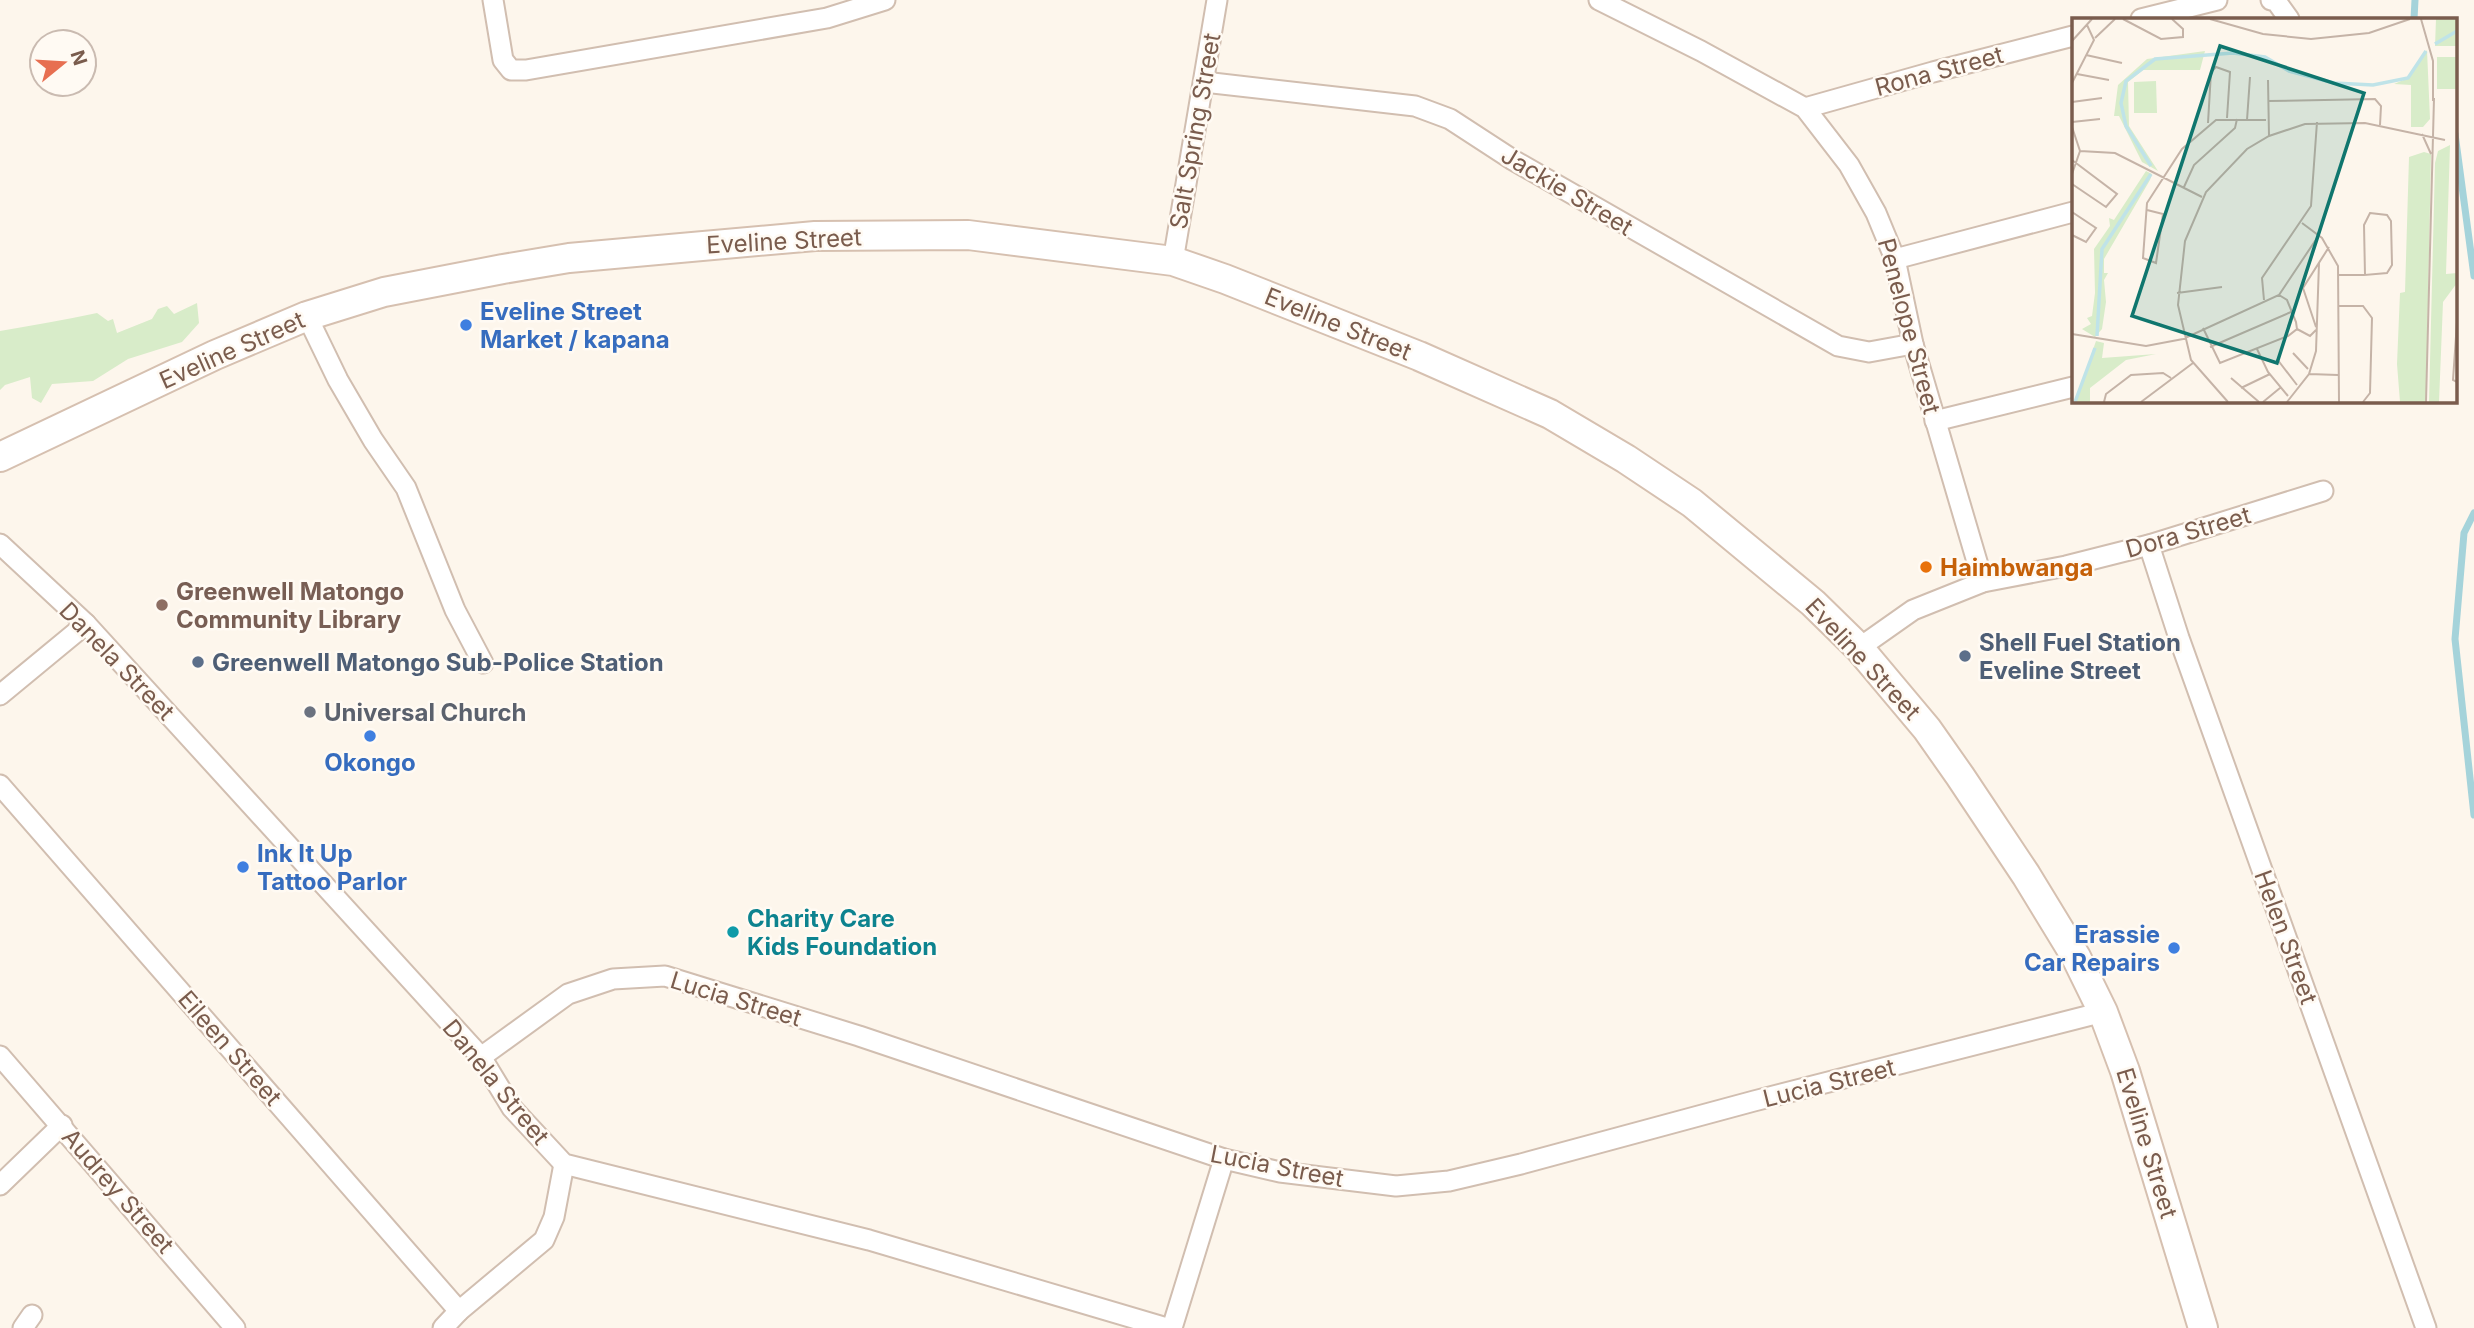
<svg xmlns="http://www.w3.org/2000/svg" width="2474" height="1328" viewBox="0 0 2474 1328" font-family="Inter,sans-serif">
<rect width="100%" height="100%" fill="#fdf6ec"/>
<!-- green -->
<path fill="#d8ecc9" d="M197,303l2,20 -17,19 -54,17 -35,22 -41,3 -11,19 -9,-5 -2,-21 -25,8 -5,5v-59c33,-6 64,-11 97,-18l11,8 5,-2 4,14 35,-14 6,-10 9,-3 7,8z"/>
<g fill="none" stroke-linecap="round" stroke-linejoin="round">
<!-- stream -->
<g stroke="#a5d3da" stroke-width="7">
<polyline points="2414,19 2415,0"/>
<polyline points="2455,134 2474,276"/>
<polyline points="2474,513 2464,533 2455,639 2474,815"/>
</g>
<!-- street casing -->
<g stroke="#d1beb0" stroke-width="23">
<g id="street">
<polyline points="493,0 503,60 511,70 526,70 827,18 885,0"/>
<polyline points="1599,0 1701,51 1805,108 1849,165 1876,213 1895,259 1913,344 1983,582"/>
<polyline points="2271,0 2276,1 2289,19"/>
<polyline points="2141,19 2217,0"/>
<polyline points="1204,82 1415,106 1450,119 1513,160 1838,346 1869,352 1913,344"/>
<polyline points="1805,108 1933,72 2073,36"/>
<polyline points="1895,259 2073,212"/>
<polyline points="1173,261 1217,0"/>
<polyline points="307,316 338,380 373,440 406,488 455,610 483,663"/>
<polyline points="1935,421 2073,387"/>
<polyline points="0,544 86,624 481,1057 512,1108 564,1164 869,1240 1167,1328"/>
<polyline points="2149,545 2179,638 2426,1328"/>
<polyline points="1859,648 1913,610 1983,582 2066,566 2149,545 2323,491"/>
<polyline points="0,695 86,624"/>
<polyline points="0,785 459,1311"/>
<polyline points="0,1056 235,1328"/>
<polyline points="481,1057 568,994 613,979 665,976 859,1036 1224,1159 1280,1172 1396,1186 1449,1181 1521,1164 1754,1101 2103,1012"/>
<polyline points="0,1185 62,1125"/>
<polyline points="23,1328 32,1315"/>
<polyline points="443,1328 459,1311 544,1240 554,1217 564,1164"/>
<polyline points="1172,1328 1224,1159"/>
</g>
</g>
<!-- secondary casing -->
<g stroke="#d6c0b0" stroke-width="32">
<polyline id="secondary" points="0,457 215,355 307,316 384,292 503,269 569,258 815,236 968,235 1173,261 1225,279 1419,356 1550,414 1626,459 1692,503 1813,603 1859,648 1927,729 1960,776 2026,875 2076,957 2103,1012 2125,1071 2203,1328"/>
</g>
<!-- street -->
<use href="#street" stroke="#fff" stroke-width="19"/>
<!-- secondary -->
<use href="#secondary" stroke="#fff" stroke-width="28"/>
</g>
<!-- markers -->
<g fill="#3f7fe0" stroke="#fffaf3" stroke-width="2.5">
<circle cx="466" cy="325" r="7"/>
<circle cx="370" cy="736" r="7"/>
<circle cx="243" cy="867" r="7"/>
<circle cx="2174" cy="948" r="7"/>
</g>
<circle fill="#e8710a" stroke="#fffaf3" stroke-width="2.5" cx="1926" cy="567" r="7"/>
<circle fill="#8d6e63" stroke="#fffaf3" stroke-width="2.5" cx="162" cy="605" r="7"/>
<g fill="#5c6f8a" stroke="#fffaf3" stroke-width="2.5">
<circle cx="1965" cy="656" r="7"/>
<circle cx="198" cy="662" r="7"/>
</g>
<circle fill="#6b7280" stroke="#fffaf3" stroke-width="2.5" cx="310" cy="712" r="7"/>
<circle fill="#0f9aa8" stroke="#fffaf3" stroke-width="2.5" cx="733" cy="932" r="7"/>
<g text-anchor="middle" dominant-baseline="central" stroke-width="5" stroke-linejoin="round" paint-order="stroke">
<!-- street labels -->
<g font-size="24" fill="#7a5c4d" stroke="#fffaf3">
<text transform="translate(1939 71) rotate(-15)">Rona Street</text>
<text transform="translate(1195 131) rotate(-80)">Salt Spring Street</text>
<text transform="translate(1567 191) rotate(31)">Jackie Street</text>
<text transform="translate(784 241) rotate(-3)">Eveline Street</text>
<text transform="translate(1338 324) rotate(22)">Eveline Street</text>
<text transform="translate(1909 326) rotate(75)">Penelope Street</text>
<text transform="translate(232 350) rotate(-24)">Eveline Street</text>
<text transform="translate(2188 532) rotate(-16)">Dora Street</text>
<text transform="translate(1863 659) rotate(47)">Eveline Street</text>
<text transform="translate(117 661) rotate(46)">Danela Street</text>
<text transform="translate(2286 937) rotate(70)">Helen Street</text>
<text transform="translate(736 999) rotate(17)">Lucia Street</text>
<text transform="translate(230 1048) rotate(49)">Eileen Street</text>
<text transform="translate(496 1082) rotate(51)">Danela Street</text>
<text transform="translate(1829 1083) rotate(-14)">Lucia Street</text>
<text transform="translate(2147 1143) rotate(73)">Eveline Street</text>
<text transform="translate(1277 1166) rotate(11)">Lucia Street</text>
<text transform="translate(118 1191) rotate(49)">Audrey Street</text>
</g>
<!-- shop labels -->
<g font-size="24" font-weight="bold" fill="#366cbe" stroke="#fffaf3" text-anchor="start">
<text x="480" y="311">Eveline Street<tspan x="480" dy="28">Market / kapana</tspan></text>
<text x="370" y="762" text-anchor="middle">Okongo</text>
<text x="257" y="853">Ink It Up<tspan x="257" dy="28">Tattoo Parlor</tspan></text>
<text x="2160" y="934" text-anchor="end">Erassie<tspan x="2160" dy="28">Car Repairs</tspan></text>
</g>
<!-- food labels -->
<g font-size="24" font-weight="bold" fill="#c56008" stroke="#fffaf3" text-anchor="start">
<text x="1940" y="567">Haimbwanga</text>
</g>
<!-- education labels -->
<g font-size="24" font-weight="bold" fill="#785e54" stroke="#fffaf3" text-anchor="start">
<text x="176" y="591">Greenwell Matongo<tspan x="176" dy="28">Community Library</tspan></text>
</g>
<!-- service labels -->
<g font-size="24" font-weight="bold" fill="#4e5e75" stroke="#fffaf3" text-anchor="start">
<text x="1979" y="642">Shell Fuel Station<tspan x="1979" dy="28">Eveline Street</tspan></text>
<text x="212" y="662">Greenwell Matongo Sub-Police Station</text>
</g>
<!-- worship labels -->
<g font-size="24" font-weight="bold" fill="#5b616d" stroke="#fffaf3" text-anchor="start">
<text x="324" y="712">Universal Church</text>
</g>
<!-- culture labels -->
<g font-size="24" font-weight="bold" fill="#0d838f" stroke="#fffaf3" text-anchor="start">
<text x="747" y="918">Charity Care<tspan x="747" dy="28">Kids Foundation</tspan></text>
</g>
</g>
<!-- overview -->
<g transform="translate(2072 18)">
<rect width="385" height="385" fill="#fdf6ec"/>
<path d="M364,1h21v27h-22zM355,32l3,69 -7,8h-12v-42l-17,-1 14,-6zM133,33l-5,19h-57l-15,12 1,44 29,45 -16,-9 -23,-46h-5l4,-31 29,-26zM365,39h20v32h-20zM84,63l1,32h-23v-31zM378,127l-4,129 11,-1v10l-14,19 -4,100h-10l6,-239 3,-12zM352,134l7,2 -5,248h-26l-3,-38 3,-71 5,-1 4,-135zM74,153l6,3 -2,6 -46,79v14h4l-4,7 2,22 -4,27 -7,8 -13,-8 9,-5 -4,-6 5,-2 3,-23 -1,-44 16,-23 -1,-8 5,2zM24,323l8,2 -2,15 54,-4 -30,6 -36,28v14h-15z" fill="#d8ecc9"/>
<path fill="none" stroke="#bfe3e8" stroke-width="3.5" d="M363,26l22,-13M79,148l-25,-40 -5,-23 5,-22 29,-22 78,-6 32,4 24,14 45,12 39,2 35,-7 18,-27M25,318l5,-87 49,-75M3,384l20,-54"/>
<path fill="none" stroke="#c5b3a7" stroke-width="2" d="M51,1l38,20 22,-2v-8l-11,-10M138,1l53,15 48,5 58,-6 41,-14M349,1l12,42v40M23,20l20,-19M0,23l20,-22M14,37l36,8M5,56l32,6M196,62l1,56M0,65l22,-43 -7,-15M196,83l107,-2 6,7 -1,19M0,84l30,-4M175,102l3,-43M0,104l28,-3M136,105l3,-51 5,-5 14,5 -3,46M0,109l8,24 -8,23M350,116l9,20M8,133l35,2 87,44M0,142l45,34 -11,13 -34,-23M112,169l10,-22 41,-37 2,-9M75,192l16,4 -7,49 -13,-5 4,-55 35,-54 34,-29h50M0,194l24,16 -10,14 -14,-7M298,195l17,2 4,6 1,44 -5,8 -22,2 -1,-50zM230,205l20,15 16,28 1,136M267,257h26M105,275l45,-6M192,282l-2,-22 49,-72 6,-84M267,288h24l9,12 -2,75 -7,9M385,304l-4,58 4,2M244,309l-13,-39 26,-41M131,310l17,35 68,-27 9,-7 -1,-7 -9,-22 -8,-5M225,311l13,7 6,-6M0,316l74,12 37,-7 96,-44 40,-60M138,329l81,-35M185,331l11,23 20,24M221,335l15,16M205,341l20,26M237,356l29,1M159,360l28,24M169,370l29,-14M32,384l2,-8 25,-19 32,-2 8,5M69,384l52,-39M156,384l-37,-42 -13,-55 7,-64 21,-49 41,-43 22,-13 36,-12 60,-1 80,17M191,384l17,-14M215,384l22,-28 7,-23 3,-88M354,384l8,-304"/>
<path fill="#0f766e" fill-opacity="0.15" stroke="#0f766e" stroke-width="3.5" d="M148,28l144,47 -87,270 -145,-47z"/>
<rect width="385" height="385" fill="none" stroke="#7a5c4d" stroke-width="3.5"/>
</g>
<!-- north arrow -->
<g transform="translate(63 63) rotate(72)"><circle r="33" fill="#fffaf3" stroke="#cabbb1" stroke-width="2"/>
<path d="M0-5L12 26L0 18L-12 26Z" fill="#e76f51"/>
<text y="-10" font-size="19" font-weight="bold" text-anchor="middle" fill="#7a5c4d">N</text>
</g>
</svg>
